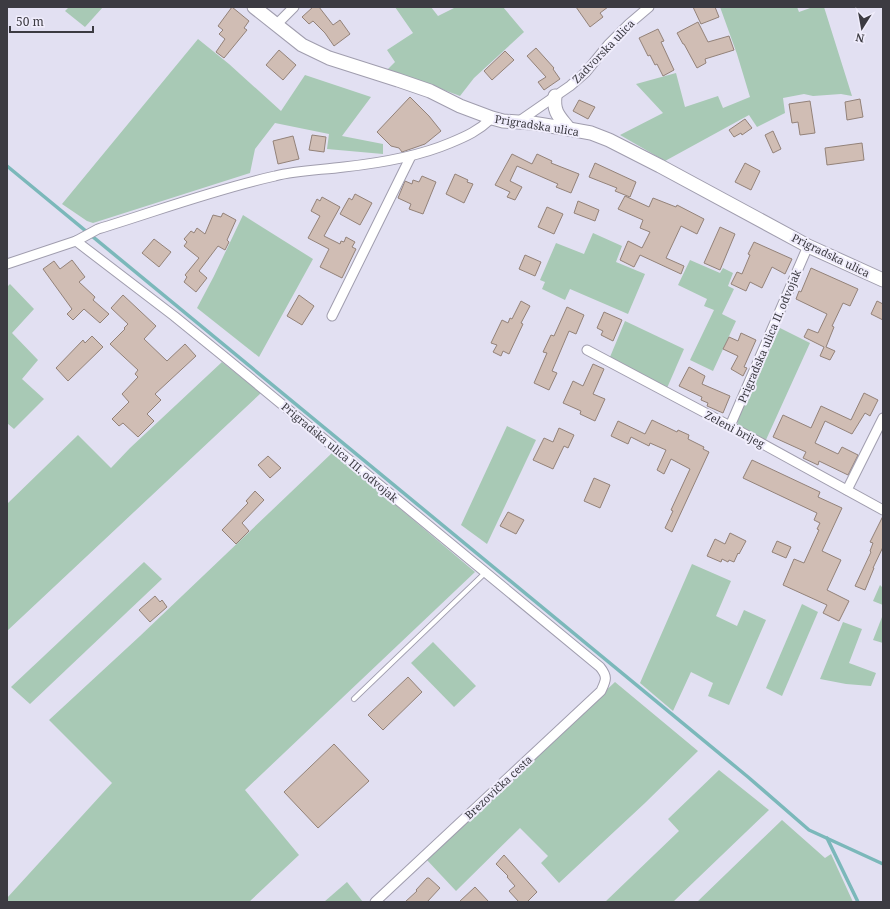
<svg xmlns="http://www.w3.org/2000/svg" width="890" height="909" viewBox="0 0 890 909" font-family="'Noto Serif',serif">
<rect width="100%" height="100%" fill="#e2e0f2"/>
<!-- green -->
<g fill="#a8c9b5">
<polygon points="69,7 103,7 85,27 65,11"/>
<polygon points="395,7 431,7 438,16 456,7 503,7 524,32 474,78 460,96 407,76 387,70 395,62 387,50 413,33"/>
<polygon points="720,7 797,7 799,12 813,7 824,7 852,96 841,94 813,96 804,94 783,98 785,113 757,127 749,115 665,161 620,135 663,113 636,84 676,73 685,107 718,96 723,108 750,97 737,54"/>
<polygon points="198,39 229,64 281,111 305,75 371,97 342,136 383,144 383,154 327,149 329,134 275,123 255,149 250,173 93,223 87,221 62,204"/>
<polygon points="243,215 313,259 259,357 197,308 214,276"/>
<polygon points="593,233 622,246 616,262 645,274 628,314 570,289 565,300 542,289 545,282 540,280 556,243 584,254"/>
<polygon points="690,260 720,273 723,268 733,273 728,286 734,289 722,314 736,321 713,371 690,360 714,310 704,306 707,299 678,285"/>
<polygon points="10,284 34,309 12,333 38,360 22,379 44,399 14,429 7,423 7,287"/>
<polygon points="625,321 684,349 667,388 610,357"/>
<polygon points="780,328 810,343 765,442 737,425 739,416"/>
<polygon points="222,362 261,393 7,631 7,504 78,435 111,468 130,448"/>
<polygon points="507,426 536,440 487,544 461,525"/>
<polygon points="333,452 475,572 245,790 299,855 249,902 7,902 7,898 112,783 49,720 140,636"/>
<polygon points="144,562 162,579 30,704 11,687"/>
<polygon points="692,564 731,581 716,616 737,626 744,610 766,620 729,705 708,696 713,683 691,672 673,711 640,683"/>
<polygon points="880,585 883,588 883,605 873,601"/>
<polygon points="802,604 818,612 782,696 766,688"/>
<polygon points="882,617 883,618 883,643 873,640"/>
<polygon points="843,622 862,629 849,663 876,673 871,686 846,684 820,679"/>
<polygon points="433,642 476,686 454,707 411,663"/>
<polygon points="615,682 698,751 645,803 559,883 541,863 548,856 520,828 456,891 426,859"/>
<polygon points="719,770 769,810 673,902 605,902 679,831 668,819"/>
<polygon points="782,820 825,858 831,854 853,902 697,902"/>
<polygon points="347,882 363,902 324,902"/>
</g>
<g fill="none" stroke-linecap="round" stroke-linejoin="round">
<!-- stream -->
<g stroke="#7bb8ba" stroke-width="3.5">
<polyline points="7,166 748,777 809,830 883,864"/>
<polyline points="827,838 858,902"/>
</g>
</g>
<!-- building -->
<g fill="#d0bdb4" stroke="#938279">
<polygon points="232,7 249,21 244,28 247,30 224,58 216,52 225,39 219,34 223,30 218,26"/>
<polygon points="313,7 319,7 333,25 340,20 350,34 334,46 325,33 313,21 309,24 302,17"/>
<polygon points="576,7 608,7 600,13 603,17 590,27"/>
<polygon points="693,7 715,7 719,17 701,24"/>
<polygon points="698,22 708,42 729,36 734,50 705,59 706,63 697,68 684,44 683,44 677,33"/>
<polygon points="658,29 664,41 661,42 674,70 663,76 657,64 655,65 650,55 648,56 639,38"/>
<polygon points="536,48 554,68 553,69 560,79 544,90 538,82 546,77 527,56"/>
<polygon points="279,50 296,65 283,80 266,65"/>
<polygon points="505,51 514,60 492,80 484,71"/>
<polygon points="410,97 429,116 441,131 425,144 402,152 399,148 391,146 377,132"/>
<polygon points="860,99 863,117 847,120 845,102"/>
<polygon points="579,100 595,107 588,119 573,111"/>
<polygon points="810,101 815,133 800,135 798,122 792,123 789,104"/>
<polygon points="745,119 752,128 742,135 741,133 734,137 729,130"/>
<polygon points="773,131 781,149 773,153 765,135"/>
<polygon points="312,135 326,137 324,152 309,150"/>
<polygon points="293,136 299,159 278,164 273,141"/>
<polygon points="862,143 864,160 827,165 825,148"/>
<polygon points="512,154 532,164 537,154 552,161 551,163 579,174 571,193 556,187 558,184 517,166 510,181 522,187 515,200 507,197 510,192 495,185"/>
<polygon points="595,163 636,182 630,197 615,191 617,188 589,177"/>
<polygon points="745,163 760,171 751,190 735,182"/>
<polygon points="455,174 468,180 467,182 473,184 464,203 446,194"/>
<polygon points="422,176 436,182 423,214 409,209 411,204 398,198 405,181 412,184 413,180 419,182"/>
<polygon points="355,194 372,203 360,225 340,214 349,198 352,200"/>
<polygon points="625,196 649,207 653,198 676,207 677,205 704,219 697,234 681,226 666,258 684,266 681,274 640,255 634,267 620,260 628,241 642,248 650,232 640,228 643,220 618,209"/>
<polygon points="322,197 340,207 324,236 340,244 341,241 344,242 346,237 355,242 352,247 356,249 342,278 320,267 329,249 308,238 320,216 311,211 317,199 320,201"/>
<polygon points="578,201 599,210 595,221 574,213"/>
<polygon points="547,207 563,214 554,234 538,227"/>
<polygon points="223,213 236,220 227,240 229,242 225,250 218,246 199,271 207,278 196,292 184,282 187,277 185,275 199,258 184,246 187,242 184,239 191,231 194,233 197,228 205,234 213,215 221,217"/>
<polygon points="720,227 735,234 720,270 704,263"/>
<polygon points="154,239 171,252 159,267 142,253"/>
<polygon points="754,242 792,259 785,274 772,267 762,288 750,282 746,291 731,284 737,272 742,274 750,255 748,254"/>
<polygon points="525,255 541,262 535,276 519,269"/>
<polygon points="72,260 85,277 79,282 95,297 93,300 109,314 100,323 84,309 73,320 67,314 72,309 43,269 54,261 60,269"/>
<polygon points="811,268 858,289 850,306 843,303 832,326 834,327 826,347 835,351 830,360 820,356 824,347 804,337 808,329 818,333 827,314 796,299 799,291 801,292"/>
<polygon points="123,295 156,326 144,339 167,361 185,344 196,356 155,394 161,400 147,414 154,421 138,437 123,423 119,426 112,419 129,402 122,394 138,377 135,374 138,370 110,344 125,329 124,328 128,324 111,308"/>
<polygon points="299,295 314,306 302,325 287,316"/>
<polygon points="521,301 530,306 521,323 523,324 509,354 503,351 501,356 493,352 497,345 491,343 502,320 508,323 510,318 512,319"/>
<polygon points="877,301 883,304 883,320 871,314"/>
<polygon points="567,307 584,315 576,334 569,331 552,371 557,373 549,390 534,383 547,353 543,352 551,335 554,336"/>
<polygon points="604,312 622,320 613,341 601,335 603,331 597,328"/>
<polygon points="741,333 756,340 744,367 747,368 743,376 731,369 738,356 723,349 729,337 738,341"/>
<polygon points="92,336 103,347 68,381 56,368 83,340 85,343"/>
<polygon points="593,364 604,369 593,394 605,399 595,421 580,414 581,411 563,403 573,381 583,386"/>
<polygon points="689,367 705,376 702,384 730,396 723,413 707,406 708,403 701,400 702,397 679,386"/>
<polygon points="864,393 878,400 870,416 865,413 852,434 825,421 815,443 838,454 842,447 858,455 848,475 819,461 818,465 803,458 806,452 773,437 783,415 811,428 821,406 851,420"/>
<polygon points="652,420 677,432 678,430 689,435 688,439 704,447 703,449 709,452 672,532 665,528 673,511 671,510 690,469 671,459 664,474 657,470 666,450 650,443 649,446 631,437 628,444 611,436 618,421 645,434"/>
<polygon points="559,428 574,435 568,448 564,446 553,469 533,460 544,438 553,442"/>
<polygon points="268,456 281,468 270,478 258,465"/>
<polygon points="752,460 820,492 818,497 842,508 822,551 841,560 827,590 849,601 839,621 823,613 827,605 783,585 794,559 804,563 819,530 817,529 820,523 814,520 817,513 743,478"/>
<polygon points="594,478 610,485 600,508 584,501"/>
<polygon points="255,491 264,500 242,523 249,531 236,544 222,530 248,503 246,501"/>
<polygon points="508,512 524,520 516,534 500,526"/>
<polygon points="883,516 883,547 873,568 874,568 865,590 855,586 871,552 870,551 873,543 870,542"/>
<polygon points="730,533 746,541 739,554 738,553 734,562 729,560 728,562 722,559 721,562 707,556 715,539 725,544"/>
<polygon points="777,541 791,547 786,558 772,552"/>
<polygon points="155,596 160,602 162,600 167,607 150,622 139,610"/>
<polygon points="408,677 422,692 383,730 368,715"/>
<polygon points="334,744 369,781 318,828 284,792"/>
<polygon points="504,855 537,892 527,902 519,902 509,891 515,886 507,877 508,876 496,864"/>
<polygon points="427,878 429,878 440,888 427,902 405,902 417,891 416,890"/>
<polygon points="475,887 489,902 459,902"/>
</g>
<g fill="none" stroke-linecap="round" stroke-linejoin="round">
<!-- lane casing -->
<g stroke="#a09dae" stroke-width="6">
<polyline id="lane" points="354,699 486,572"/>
</g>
<!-- street casing -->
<g stroke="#a09dae" stroke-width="11">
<g id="street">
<polyline points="276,25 294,7"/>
<polyline points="518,122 570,86 586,72 608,45 629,24 649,7"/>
<path d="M76,241l98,75 53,43 373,308c8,10 6,13 1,24l-226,211"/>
<path d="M7,264l69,-23 22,-12c59,-18 118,-40 177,-53 23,-6 47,-6 69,-9 37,-4 73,-10 106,-24 17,-7 28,-12 42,-25"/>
<polyline points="332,316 411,156"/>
<polyline points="587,350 730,426 883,510"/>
<polyline points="730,426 808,246"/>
<polyline points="847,490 883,418"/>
</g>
</g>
<!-- secondary casing -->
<g stroke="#a09dae" stroke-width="15">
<g id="secondary">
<polyline points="254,7 302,45 329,58 398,80 430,91 460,106 492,118 503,121 532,123 569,129 591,133 609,140 660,166 808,246 883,280"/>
<path d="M555,96c-2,17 5,21 14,33"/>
</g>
</g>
<!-- lane -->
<use href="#lane" stroke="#fff" stroke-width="4.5"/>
<!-- street -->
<use href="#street" stroke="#fff" stroke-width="9"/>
<!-- secondary -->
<use href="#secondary" stroke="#fff" stroke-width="13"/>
</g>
<g text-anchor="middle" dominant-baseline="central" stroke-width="4" stroke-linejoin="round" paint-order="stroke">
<!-- street labels -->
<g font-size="11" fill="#3c3b42" stroke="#f0edfc">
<text transform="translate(603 51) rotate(-46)">Zadvorska ulica</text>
<text transform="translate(537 125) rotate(9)">Prigradska ulica</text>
<text transform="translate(831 255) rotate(26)">Prigradska ulica</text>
<text transform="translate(769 336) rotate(-67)">Prigradska ulica II. odvojak</text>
<text transform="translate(735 429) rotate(28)">Zeleni brijeg</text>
<text transform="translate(340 452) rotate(40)">Prigradska ulica III. odvojak</text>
<text transform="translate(498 787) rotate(-43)">Brezovička cesta</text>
</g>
</g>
<!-- border -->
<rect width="890" height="909" fill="none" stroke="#3c3b42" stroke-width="16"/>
<!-- north arrow -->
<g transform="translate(862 28) rotate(191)" stroke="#f0edfc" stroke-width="3" paint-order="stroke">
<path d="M0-3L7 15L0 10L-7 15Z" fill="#3c3b42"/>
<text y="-6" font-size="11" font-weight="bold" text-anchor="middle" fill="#3c3b42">N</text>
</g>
<!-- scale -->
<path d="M10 26v6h83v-6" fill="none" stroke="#3c3b42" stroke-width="2"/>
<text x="16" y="26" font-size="12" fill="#3c3b42" stroke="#f0edfc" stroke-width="3" paint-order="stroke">50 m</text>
</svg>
